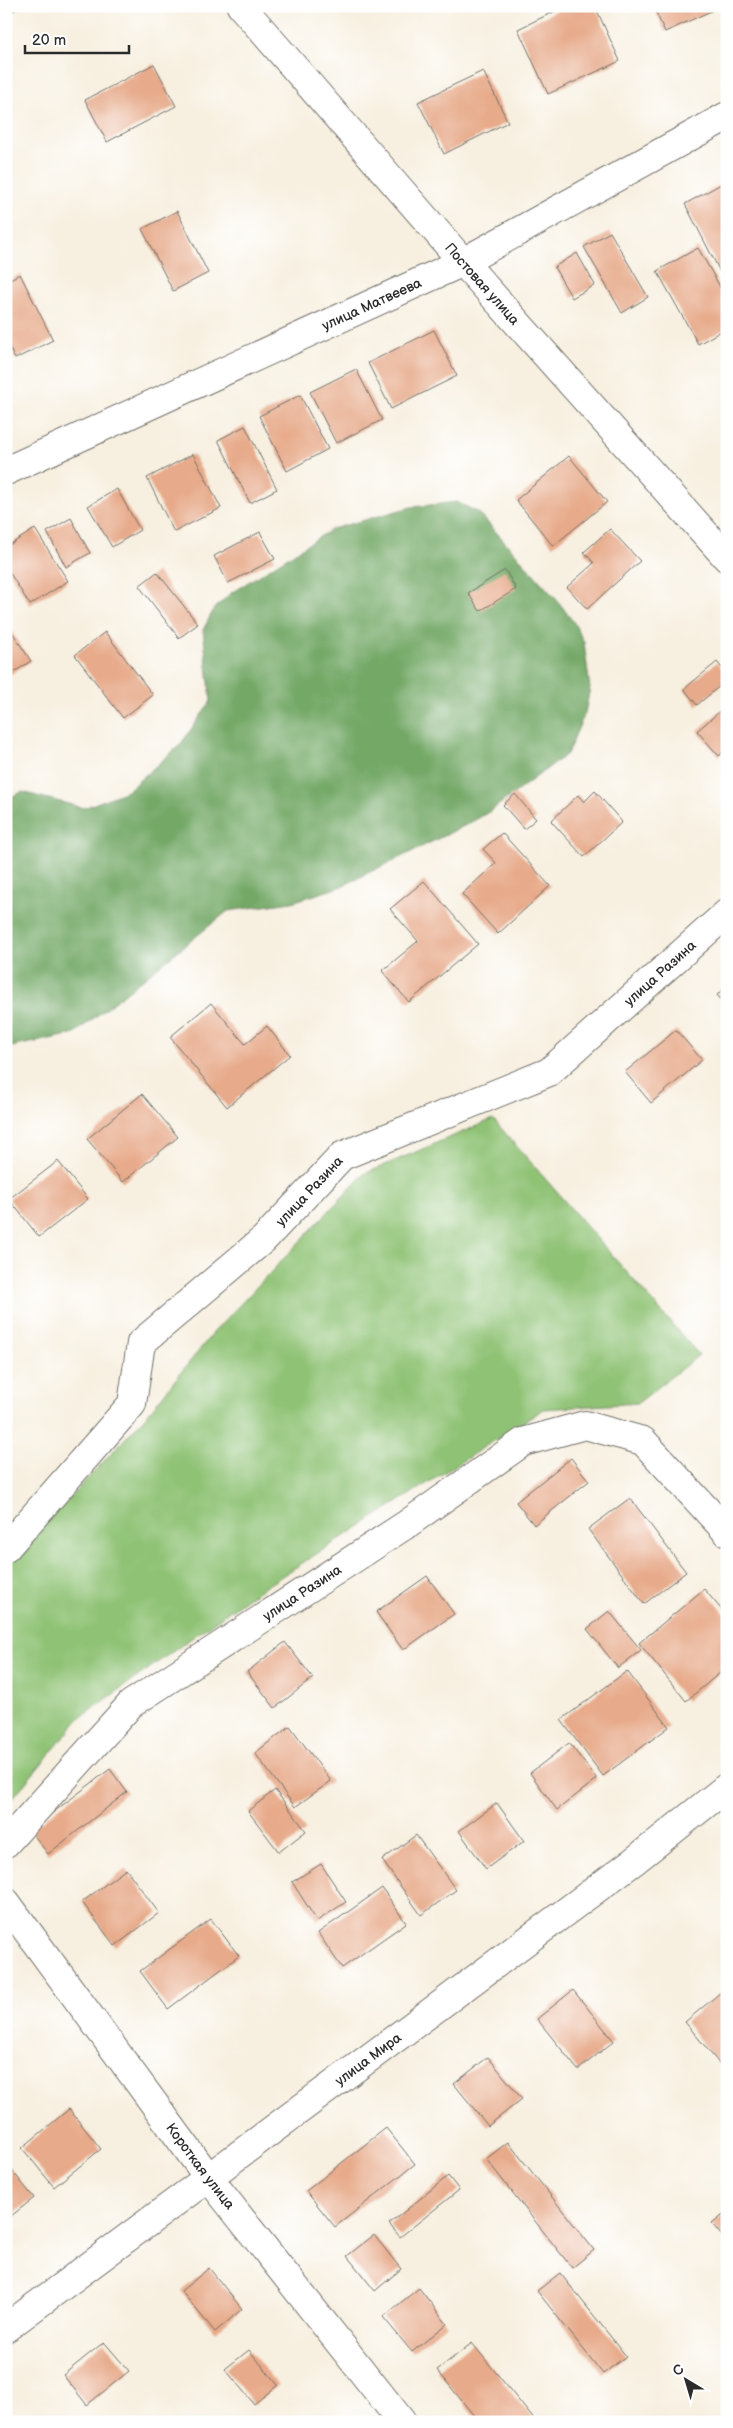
<svg xmlns="http://www.w3.org/2000/svg" width="733" height="2428" viewBox="0 0 733 2428" font-family="'Balsamiq Sans',sans-serif">
<rect width="100%" height="100%" fill="#fff"/>
<filter id="ink" filterUnits="userSpaceOnUse"><feTurbulence type="fractalNoise" baseFrequency=".02" numOctaves="2"/><feDisplacementMap in="SourceGraphic" scale="10" xChannelSelector="R" yChannelSelector="G"/><feConvolveMatrix kernelMatrix="1 2 1 2 8 2 1 2 1" color-interpolation-filters="sRGB"/></filter>
<filter id="wash" filterUnits="userSpaceOnUse"><feTurbulence type="fractalNoise" baseFrequency=".0096" numOctaves="4" result="noise"/><feDisplacementMap in="SourceGraphic" scale="20" xChannelSelector="R" yChannelSelector="G"/><feGaussianBlur stdDeviation="1.12" result="paint"/><feColorMatrix in="noise" values="0 0 0 0 0 0 0 0 0 0 0 0 0 0 0 0 0 1.4 0 .05"/><feComposite in="paint" operator="in"/></filter>
<g filter="url(#wash)">
<rect width="100%" height="100%" fill="#f7efdf"/>
<!-- green -->
<polygon fill="#8fc274" stroke="#5d7650" points="493,1119 699,1355 638,1403 544,1409 249,1597 80,1718 6,1806 6,1566 145,1417 213,1333 364,1174"/>
<!-- forest -->
<polygon fill="#73a866" stroke="#4f6a48" points="457,502 479,513 557,600 573,621 584,642 590,688 585,713 567,754 489,812 468,824 340,887 292,902 228,911 74,1034 6,1048 6,799 22,792 84,808 127,791 180,745 211,701 203,630 214,609 231,593 332,529 411,507"/>
<g id="blocks">
<!-- building -->
<g fill="#e7aa8a">
<polygon points="6,6 23,6 6,14"/>
<polygon points="566,6 595,6 620,61 548,94 518,29"/>
<polygon points="653,6 711,6 713,10 665,32"/>
<polygon points="154,64 176,106 107,142 85,100"/>
<polygon points="483,71 508,122 444,154 418,102"/>
<polygon points="723,183 727,190 727,285 685,204"/>
<polygon points="177,211 208,273 173,291 142,229"/>
<polygon points="610,232 648,297 622,313 584,247"/>
<polygon points="698,248 727,299 727,328 698,344 657,271"/>
<polygon points="577,253 595,285 572,298 554,267"/>
<polygon points="20,274 53,340 15,359 6,341 6,281"/>
<polygon points="434,330 457,376 391,409 368,363"/>
<polygon points="356,369 382,420 336,443 310,392"/>
<polygon points="300,395 328,449 287,471 259,416"/>
<polygon points="245,426 277,489 250,503 218,440"/>
<polygon points="193,454 221,508 174,532 147,478"/>
<polygon points="569,456 607,502 553,546 516,500"/>
<polygon points="117,489 140,530 112,547 88,506"/>
<polygon points="71,518 90,553 66,567 47,532"/>
<polygon points="35,529 68,581 30,605 6,567 6,547"/>
<polygon points="610,529 640,561 587,609 567,587 594,563 584,552"/>
<polygon points="260,532 275,559 228,583 214,556"/>
<polygon points="505,570 516,589 480,611 468,593"/>
<polygon points="157,572 198,624 179,638 139,586"/>
<polygon points="6,623 31,661 8,676 6,673"/>
<polygon points="105,632 153,695 123,718 75,655"/>
<polygon points="717,662 727,674 727,680 697,705 684,689"/>
<polygon points="727,705 727,749 719,756 697,731"/>
<polygon points="595,791 622,822 584,857 551,821 578,795 584,802"/>
<polygon points="515,794 536,819 524,829 503,805"/>
<polygon points="502,833 550,886 498,934 462,894 496,863 483,849"/>
<polygon points="424,881 478,944 409,1002 382,971 418,941 390,909"/>
<polygon points="727,986 727,1006 717,995"/>
<polygon points="211,1003 245,1044 267,1026 290,1055 227,1107 170,1037"/>
<polygon points="676,1030 702,1060 651,1103 625,1072"/>
<polygon points="142,1094 178,1137 123,1182 87,1139"/>
<polygon points="58,1161 88,1199 39,1237 9,1199"/>
<polygon points="571,1458 589,1481 534,1525 516,1502"/>
<polygon points="630,1498 686,1572 644,1604 588,1529"/>
<polygon points="427,1576 454,1614 403,1650 376,1612"/>
<polygon points="704,1589 727,1616 727,1667 686,1701 639,1643"/>
<polygon points="609,1611 641,1650 618,1668 587,1629"/>
<polygon points="285,1642 313,1678 275,1708 247,1672"/>
<polygon points="627,1671 669,1727 603,1776 561,1720"/>
<polygon points="290,1726 331,1781 295,1807 255,1753"/>
<polygon points="569,1743 597,1779 557,1810 530,1773"/>
<polygon points="110,1769 127,1792 48,1854 30,1830"/>
<polygon points="275,1790 306,1831 279,1852 248,1811"/>
<polygon points="497,1803 524,1841 486,1869 459,1831"/>
<polygon points="416,1835 456,1890 421,1915 382,1860"/>
<polygon points="321,1864 346,1902 317,1921 292,1882"/>
<polygon points="126,1869 159,1913 115,1946 82,1902"/>
<polygon points="382,1888 406,1923 342,1968 318,1933"/>
<polygon points="211,1919 239,1956 168,2009 140,1971"/>
<polygon points="727,1987 727,2073 685,2022"/>
<polygon points="573,1990 614,2041 578,2070 537,2019"/>
<polygon points="488,2057 522,2099 488,2126 454,2084"/>
<polygon points="69,2109 101,2149 54,2187 22,2148"/>
<polygon points="386,2128 415,2164 335,2227 306,2191"/>
<polygon points="508,2142 594,2250 572,2268 486,2159"/>
<polygon points="6,2163 34,2198 6,2220"/>
<polygon points="448,2176 459,2190 400,2237 389,2224"/>
<polygon points="727,2212 727,2242 712,2224"/>
<polygon points="374,2235 401,2269 375,2291 347,2256"/>
<polygon points="209,2268 242,2309 215,2332 181,2291"/>
<polygon points="560,2273 626,2356 603,2374 537,2291"/>
<polygon points="419,2288 447,2324 412,2352 383,2317"/>
<polygon points="104,2342 129,2371 87,2405 63,2375"/>
<polygon points="472,2343 536,2422 479,2422 437,2370"/>
<polygon points="249,2350 278,2385 254,2404 225,2369"/>
</g>
</g>
</g>
<g filter="url(#ink)">
<use href="#blocks" fill-opacity="0" stroke="#72706a" stroke-width="1"/>
<g fill="none" stroke-linecap="round" stroke-linejoin="round">
<!-- street casing -->
<g stroke="#72706a" stroke-width="30">
<g id="street">
<path id="s1" d="M241,6l222,256 264,296"/>
<path id="s2" d="M6,471l457,-209 264,-146"/>
<path id="s3" d="M6,1548l126,-144 9,-61 123,-104 78,-83 207,-84 178,-159"/>
<path id="s4" d="M6,1843l125,-139 276,-180 116,-82 62,-17 58,16 84,91"/>
<path id="s5" d="M6,1902l202,275 194,245"/>
</g>
</g>
<!-- secondary casing -->
<g stroke="#72706a" stroke-width="30">
<g id="secondary">
<path id="s6" d="M6,2328l628,-467 93,-74"/>
</g>
</g>
<!-- street -->
<use href="#street" stroke="#fff" stroke-width="28"/>
<!-- secondary -->
<use href="#secondary" stroke="#fff" stroke-width="28"/>
</g>
</g>
<g text-anchor="middle" dominant-baseline="central" stroke-width="4" stroke-linejoin="round" paint-order="stroke">
<!-- street labels -->
<g font-size="14" fill="#2b2b2b" stroke="#fff">
<text stroke="none"><textPath href="#s1" startOffset="368">Постовая улица</textPath></text>
<text stroke="none"><textPath href="#s2" startOffset="402">улица Матвеева</textPath></text>
<text stroke="none"><textPath href="#s3" startOffset="900">улица Разина</textPath></text>
<text stroke="none"><textPath href="#s3" startOffset="480">улица Разина</textPath></text>
<text stroke="none"><textPath href="#s4" startOffset="391">улица Разина</textPath></text>
<text stroke="none"><textPath href="#s6" startOffset="451">улица Мира</textPath></text>
<text stroke="none"><textPath href="#s5" startOffset="328">Короткая улица</textPath></text>
</g>
</g>
<!-- margin -->
<rect width="733" height="2428" fill="none" stroke="#fff" stroke-width="25"/>
<!-- north arrow -->
<g transform="translate(686 2380) rotate(322)" stroke="#ffffff" stroke-width="4" paint-order="stroke">
<path d="M0-4L9 19L0 12L-9 19Z" fill="#2b2b2b"/>
<text y="-8" font-size="14" font-weight="bold" text-anchor="middle" fill="#2b2b2b">С</text>
</g>
<!-- scale -->
<path d="M25 45v8h104v-8" fill="none" stroke="#2b2b2b" stroke-width="2.5"/>
<text x="32" y="45" font-size="15" fill="#2b2b2b" stroke="#ffffff" stroke-width="4" paint-order="stroke">20 m</text>
</svg>
